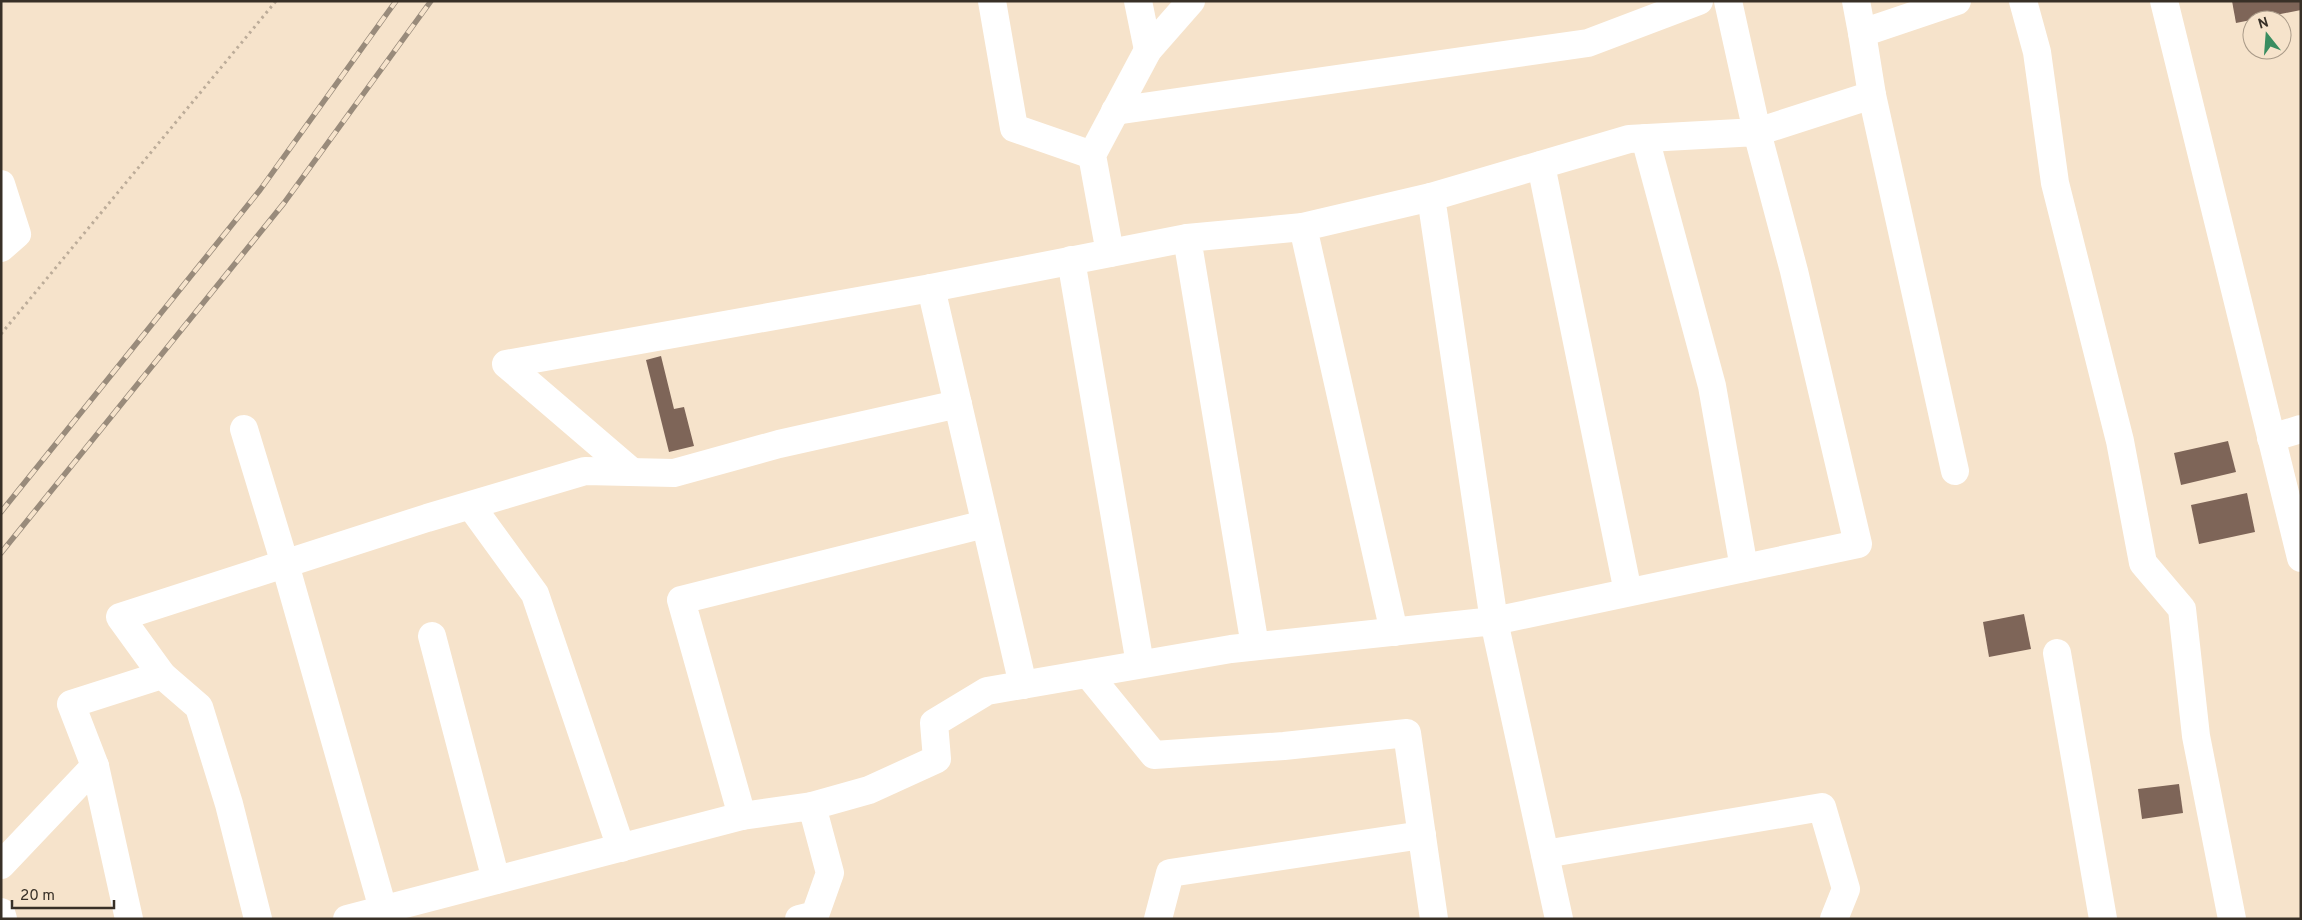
<svg xmlns="http://www.w3.org/2000/svg" width="2302" height="920" viewBox="0 0 2302 920" font-family="Overpass,sans-serif">
<rect width="100%" height="100%" fill="#f6e3cb"/>
<!-- building -->
<g fill="#7e6558">
<polygon points="2232,1 2301,1 2301,10 2236,23"/>
<polygon points="661,356 674,409 684,407 694,446 669,452 646,360"/>
<polygon points="2228,441 2236,472 2181,485 2174,453"/>
<polygon points="2247,493 2255,532 2199,544 2191,505"/>
<polygon points="2024,614 2031,649 1989,657 1983,622"/>
<polygon points="2179,784 2183,813 2142,819 2138,789"/>
</g>
<g fill="none" stroke-linecap="round" stroke-linejoin="round">
<!-- path -->
<polyline stroke="#bcac99" stroke-width="3" stroke-dasharray="2.5 4" stroke-linecap="butt" points="1,334 276,1"/>
<!-- minor -->
<g stroke="#fff" stroke-width="28">
<polyline points="992,1 1014,128 1092,155"/>
<polyline points="1138,1 1148,50"/>
<polyline points="1728,1 1757,132 1794,271 1858,544 1494,621 1431,197 1629,139 1757,132 1872,95 1862,33 1957,1"/>
<polyline points="1856,1 1862,33"/>
<polyline points="2023,1 2037,52 2055,183 2120,441 2143,563 2182,609 2196,736 2232,919"/>
<polyline points="2164,1 2301,558"/>
<polyline points="1872,95 1955,471"/>
<polyline points="1115,111 1588,43 1699,1"/>
<polyline points="1645,138 1712,386 1744,568"/>
<polyline points="1541,165 1628,592"/>
<polyline points="1,184 17,234 1,248"/>
<polyline points="1110,253 1092,155 1148,50 1191,1"/>
<polyline points="1071,260 1140,664"/>
<polyline points="244,429 285,564 383,909"/>
<polyline points="2271,438 2301,429"/>
<polyline points="632,472 506,364 931,288"/>
<polyline points="471,506 535,594 621,848"/>
<polyline points="1394,632 1303,227 1431,197"/>
<polyline points="432,636 496,880"/>
<polyline points="1255,646 1187,238 1303,227"/>
<polyline points="2057,653 2103,919"/>
<polyline points="1088,674 1154,755 1284,746 1407,733 1434,919"/>
<polyline points="162,675 120,617 427,518 585,471 674,473 779,444 958,404"/>
<polyline points="1023,685 931,288 1187,238"/>
<polyline points="95,766 71,704 162,675 199,707 229,804 258,919"/>
<polyline points="812,806 869,790 937,759 934,723 987,691 1231,649 1494,621 1559,919"/>
<polyline points="742,816 681,600 985,524"/>
<polyline points="1545,854 1822,807 1846,889 1834,919"/>
<polyline points="1,865 95,766 129,919"/>
<polyline points="1,912 3,919"/>
<polyline points="347,919 742,816 812,806 830,873 815,915 799,919"/>
<polyline points="1158,919 1170,873 1422,835"/>
</g>
<!-- rail casing -->
<g stroke="#998b7b" stroke-width="5.5">
<g id="rail">
<polyline points="1,512 260,190 396,1"/>
<polyline points="1,553 284,203 431,1"/>
</g>
</g>
<!-- rail -->
<use href="#rail" stroke="#f6e3cb" stroke-width="4" stroke-dasharray="11" stroke-linecap="butt"/>
</g>
<!-- border -->
<rect width="2302" height="920" fill="none" stroke="#383027" stroke-width="5"/>
<!-- north arrow -->
<g transform="translate(2267 35) rotate(343)"><circle r="24" fill="#f6e3cb" stroke="#aa9b89"/>
<path d="M0-4L9 19L0 12L-9 19Z" fill="#398d60"/>
<text y="-8" font-size="14" font-weight="bold" text-anchor="middle" fill="#383027">N</text>
</g>
<!-- scale -->
<path d="M12 900v8h102v-8" fill="none" stroke="#383027" stroke-width="2.5"/>
<text x="20" y="900" font-size="15" fill="#383027" stroke="#f6e3cb" stroke-width="4" paint-order="stroke">20 m</text>
</svg>
